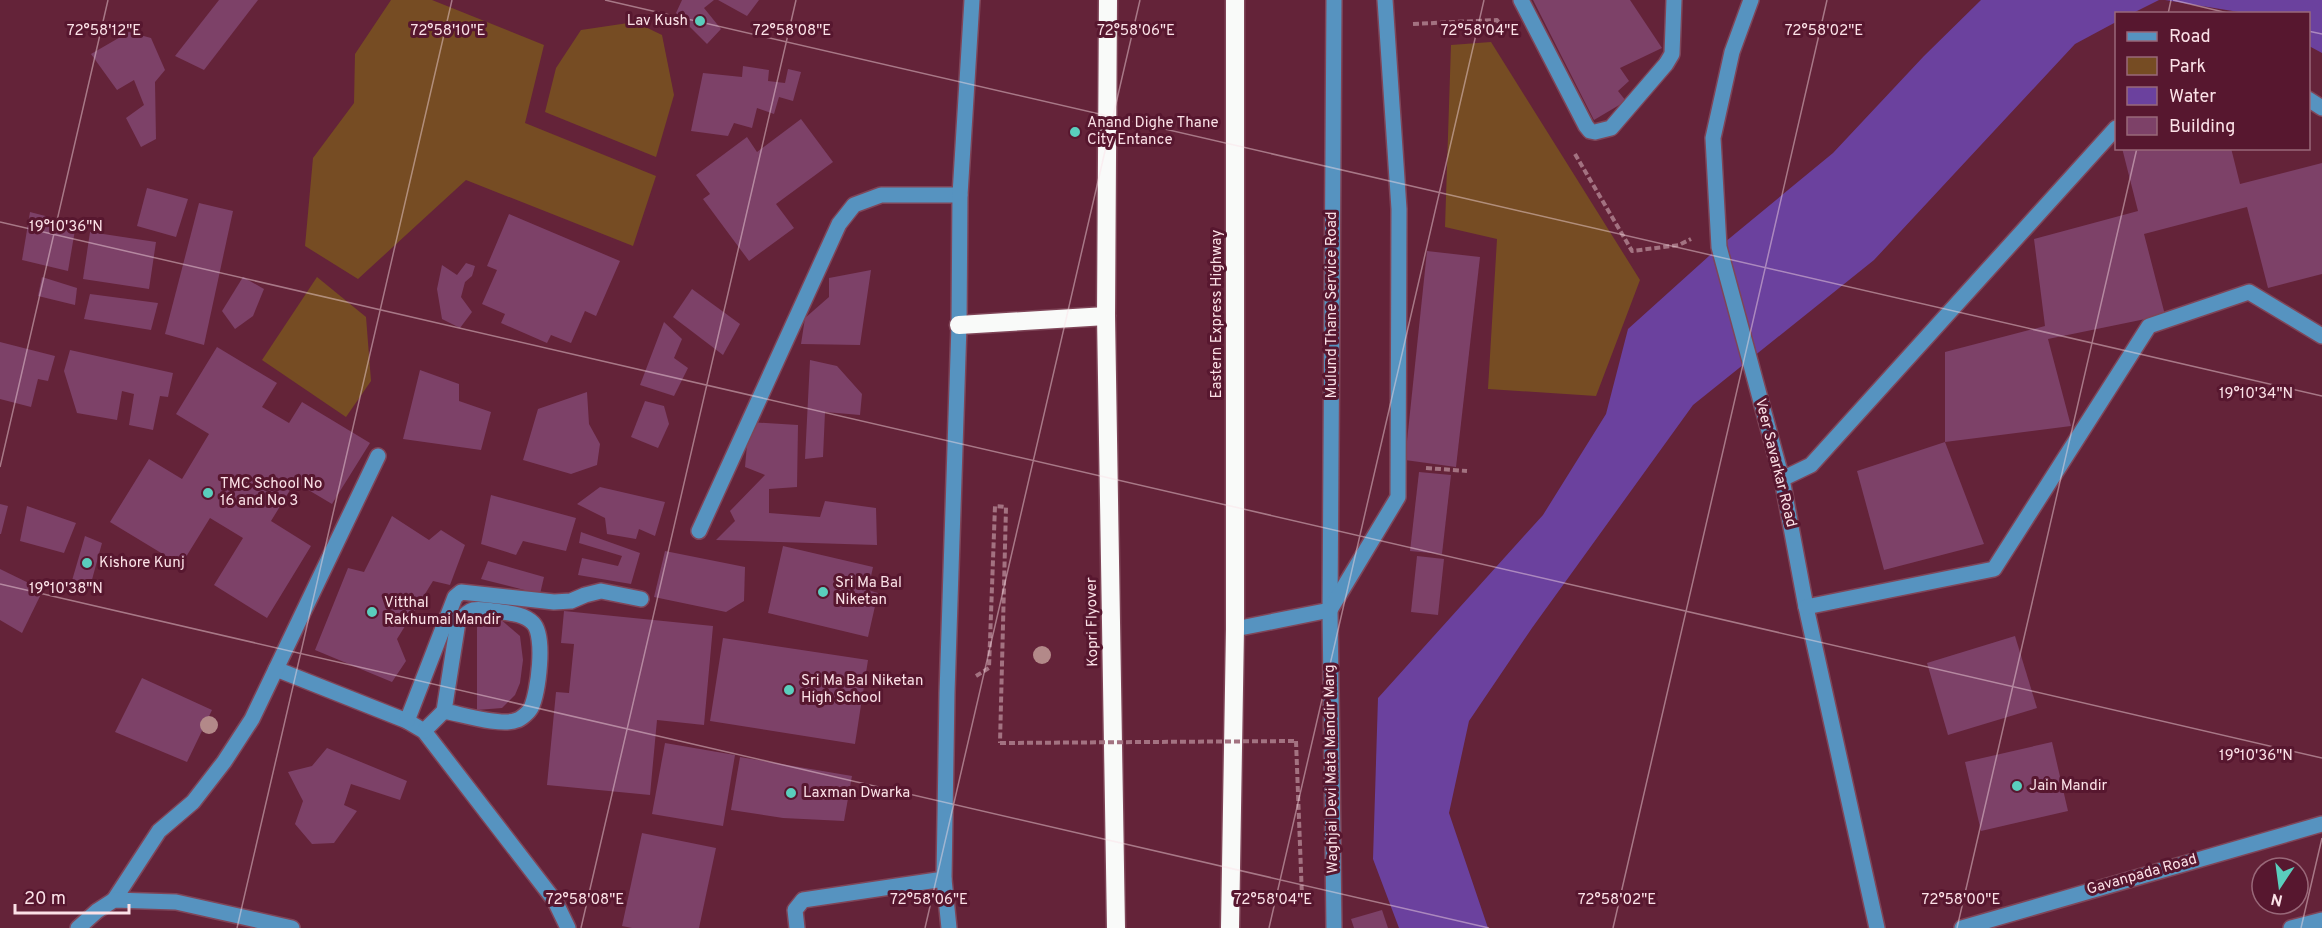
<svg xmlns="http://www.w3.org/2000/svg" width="2322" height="928" viewBox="0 0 2322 928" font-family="Overpass,sans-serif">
<rect width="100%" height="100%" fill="#642339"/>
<!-- green -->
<g fill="#764c23">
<polygon points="391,0 432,0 544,45 525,123 656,176 633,246 466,180 358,279 305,246 313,158 354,103 355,54"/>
<polygon points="635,22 662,35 674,95 656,157 545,112 556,68 581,30"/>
<polygon points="1491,42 1640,280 1596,396 1488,389 1497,239 1445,227 1451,45"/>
<polygon points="317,277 366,317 371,381 346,417 262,360"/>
</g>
<!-- water -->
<g fill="#6b419e">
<polygon points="1981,0 2159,0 2133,13 2116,14 2116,22 2075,44 1874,260 1693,405 1532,628 1469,721 1449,813 1488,928 1399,928 1373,859 1378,698 1543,515 1606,414 1628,329 1719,247 1833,153 1924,56"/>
<polygon points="2165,0 2322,0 2322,53 2309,46 2308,14 2245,13"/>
</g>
<!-- building -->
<g fill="#7d4168">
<polygon points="219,0 258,0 204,70 175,56"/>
<polygon points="682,0 714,0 704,8 721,29 707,44 676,13"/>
<polygon points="718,0 759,0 747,16"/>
<polygon points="1533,0 1630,0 1662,48 1620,68 1629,81 1618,91 1626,101 1594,120"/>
<polygon points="129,32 151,38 165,70 155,82 156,139 141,147 126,118 144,105 134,80 117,90 91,54"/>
<polygon points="743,66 769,70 768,81 785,83 788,69 801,72 793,101 779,97 774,114 757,108 752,128 734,123 728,136 691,131 703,73 742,77"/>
<polygon points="801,119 833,162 776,204 794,228 749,261 703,199 710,194 696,175 747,137 757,152"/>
<polygon points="2122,148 2231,148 2240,184 2322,163 2322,274 2268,288 2247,207 2144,234 2165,315 2048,339 2071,426 1945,442 1984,544 1884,570 1857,471 1945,442 1945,352 2045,326 2034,239 2138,211"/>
<polygon points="147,188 188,199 176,237 137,226"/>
<polygon points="199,203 233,211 204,345 165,334"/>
<polygon points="30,212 76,224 68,271 22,260"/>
<polygon points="509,214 620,261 596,316 585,311 571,343 551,335 547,343 501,323 505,314 482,304 497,270 487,266"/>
<polygon points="90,232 156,242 149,289 83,279"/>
<polygon points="1427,251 1480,257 1456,467 1405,460"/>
<polygon points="466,263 475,266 472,276 465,282 461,297 472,312 460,328 442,319 437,289 442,265 457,275"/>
<polygon points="871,270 860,345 801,344 805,318 829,297 829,278"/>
<polygon points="42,277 77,288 75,305 38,296"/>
<polygon points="243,277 264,289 253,316 235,329 222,311"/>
<polygon points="692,289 740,324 723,355 673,317"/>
<polygon points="90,294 158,303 151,330 84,319"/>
<polygon points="664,322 682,339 674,358 688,368 674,396 640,385"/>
<polygon points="0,342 55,356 48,381 38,379 31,407 0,399"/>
<polygon points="217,347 277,383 262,407 289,423 302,402 370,443 332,504 295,482 271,521 311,546 267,618 214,585 243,538 210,518 181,565 110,522 149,459 182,479 209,434 176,414"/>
<polygon points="70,350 173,373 168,397 160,396 153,430 129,425 134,394 122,391 117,420 77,413 64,371"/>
<polygon points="810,360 837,366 862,394 860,415 825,412 823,457 805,459"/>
<polygon points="420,370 459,384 459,401 491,412 481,450 403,439"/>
<polygon points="587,392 589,424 600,444 597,465 571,474 523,460 538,409"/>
<polygon points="645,401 664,406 669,424 658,448 631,437"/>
<polygon points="749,422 798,425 797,487 769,489 769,513 820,517 825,501 876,508 877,545 716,540 735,521 730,511 765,475 745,467"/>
<polygon points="1419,472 1451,475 1442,554 1410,551"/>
<polygon points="600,487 665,502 655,536 639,529 636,539 607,534 605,518 577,504"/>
<polygon points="491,495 576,518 566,551 523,541 516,555 481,544"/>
<polygon points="0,504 8,506 1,534 0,534"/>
<polygon points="27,506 76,523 64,553 20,541"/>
<polygon points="392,516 429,540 441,530 465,545 450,585 433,581 397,639 406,661 392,682 315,650 348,568 364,572"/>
<polygon points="581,532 640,553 631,584 578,575 582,558 618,566 622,556 579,543"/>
<polygon points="85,536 102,543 90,587 71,584"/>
<polygon points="783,546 873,567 868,590 878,593 868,637 768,613"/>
<polygon points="665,551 745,567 744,601 726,612 654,597"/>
<polygon points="1417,556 1444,559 1438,615 1411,612"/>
<polygon points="488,561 544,577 540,594 481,579"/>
<polygon points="0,569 43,590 22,633 0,620"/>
<polygon points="564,611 713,626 704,725 657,720 650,795 547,785 556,692 569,693 574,644 561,643"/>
<polygon points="499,618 520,636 523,660 520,683 515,695 502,708 477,710 477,620"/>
<polygon points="2015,636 2037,708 1948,735 1927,663"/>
<polygon points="723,638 868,660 855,744 710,721"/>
<polygon points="142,678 212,710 187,762 115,732"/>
<polygon points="2052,742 2068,811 1981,831 1965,762"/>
<polygon points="665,743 735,755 723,826 652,814"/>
<polygon points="327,748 407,781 400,800 351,784 344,805 357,811 334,843 312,844 295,824 303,801 288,772 312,766"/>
<polygon points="740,757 852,776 844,821 783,818 731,810"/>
<polygon points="642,833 716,848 699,928 632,928 622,926"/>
<polygon points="1382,910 1388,928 1354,928 1351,919"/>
</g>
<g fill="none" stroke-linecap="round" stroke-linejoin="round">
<!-- minor casing -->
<g stroke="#7f4558" stroke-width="18">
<g id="minor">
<polyline points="1334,0 1330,610 1334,928"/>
<polyline points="1521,0 1586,126 1590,131 1595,132 1611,128 1666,64 1672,54 1674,0"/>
<polyline points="1751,0 1732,52 1713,138 1719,247 1782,479 1806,607 1877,928"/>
<polyline points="2308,99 2322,108"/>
<polyline points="1782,479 1811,465 2116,128"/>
<polyline points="699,531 839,224 854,205 881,195 960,195"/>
<polyline points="1806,607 1994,569 2149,326 2249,292 2322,336"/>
<polyline points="1235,629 1330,610 1398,497 1399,209 1385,0"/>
<polyline points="276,669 407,721 424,731 555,901 568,928"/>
<polyline points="407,721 455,597 461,592 554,602 571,601 585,595 601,591 641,599"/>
<path d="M424,731l20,-20 14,-89c13,-15 17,-14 36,-11 14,2 29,2 39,12 13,13 5,70 -2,85 -2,4 -10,11 -14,12 -15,7 -56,-6 -73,-9"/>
<polyline points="114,900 159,831 193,802 224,762 252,719 378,456"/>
<polyline points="78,928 97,911 114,900 176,902 292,928"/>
<polyline points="797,928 795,910 803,900 944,879"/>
<polyline points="949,928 944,879 947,693 959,325 960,195 972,0"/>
<polyline points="1962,928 2322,824"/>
<polyline points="2291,928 2322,920"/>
</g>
</g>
<!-- highway casing -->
<g stroke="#7f4558" stroke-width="21">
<g id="highway">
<polyline points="1108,0 1106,316 1116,928"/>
<polyline points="959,325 1106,316"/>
<polyline points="1230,928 1235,629 1235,0"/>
</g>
</g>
<!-- path -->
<g stroke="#a37281" stroke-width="4" stroke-dasharray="6 3" stroke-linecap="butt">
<polyline points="1413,24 1497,20 1499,23"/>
<polyline points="1575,154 1632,251 1679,245 1691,239"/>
<polyline points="1426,468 1467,471"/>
<polyline points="976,676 989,668 995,506 1006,507 1000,743"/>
<polyline points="1296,741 1302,897 1305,901"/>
</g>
<!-- minor -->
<use href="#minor" stroke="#5693c0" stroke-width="15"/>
<!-- highway -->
<use href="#highway" stroke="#f9faf9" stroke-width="18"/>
<!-- path-bridge -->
<polyline stroke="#a37281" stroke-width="4" stroke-dasharray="6 3" stroke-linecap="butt" points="1000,743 1296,741"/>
</g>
<!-- trees -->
<g fill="#b38989">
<circle cx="1042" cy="655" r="9"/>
<circle cx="209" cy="725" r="9"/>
</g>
<!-- ticks -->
<path fill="none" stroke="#fbe1e7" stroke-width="1.5" stroke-opacity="0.45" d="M605,0l1717,396M2173,0l59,14M2168,14l3,-14M2308,31l14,3M0,222l2322,536M0,467l108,-467M0,584l1489,344M237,928l215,-928M581,928l215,-928M925,928l215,-928M1269,928l215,-928M1613,928l214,-928M1957,928l180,-780M2301,928l21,-90"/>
<!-- markers -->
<g fill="#5acebd" stroke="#57172f" stroke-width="2">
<circle cx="700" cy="21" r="6"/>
<circle cx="1075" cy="132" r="6"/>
<circle cx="208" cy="493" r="6"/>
<circle cx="87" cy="563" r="6"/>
<circle cx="823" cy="592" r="6"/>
<circle cx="372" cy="612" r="6"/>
<circle cx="789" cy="690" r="6"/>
<circle cx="2017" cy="786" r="6"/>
<circle cx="791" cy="793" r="6"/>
</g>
<g text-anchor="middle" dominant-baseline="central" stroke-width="6" stroke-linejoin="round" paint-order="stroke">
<!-- poi labels -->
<g font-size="15" fill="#fbe1e7" stroke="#57172f" text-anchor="start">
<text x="688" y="21" text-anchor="end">Lav Kush</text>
<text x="1087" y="123">Anand Dighe Thane<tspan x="1087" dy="17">City Entance</tspan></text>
<text x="220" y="484">TMC School No<tspan x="220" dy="17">16 and No 3</tspan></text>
<text x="99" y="563">Kishore Kunj</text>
<text x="835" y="583">Sri Ma Bal<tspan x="835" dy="17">Niketan</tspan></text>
<text x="384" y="603">Vitthal<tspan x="384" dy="17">Rakhumai Mandir</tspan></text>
<text x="801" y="681">Sri Ma Bal Niketan<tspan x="801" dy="17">High School</tspan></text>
<text x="2029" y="786">Jain Mandir</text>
<text x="803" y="793">Laxman Dwarka</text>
</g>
<!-- street labels -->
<g font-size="15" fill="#fbe1e7" stroke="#57172f">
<text transform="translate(1332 305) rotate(-90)">Mulund Thane Service Road</text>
<text transform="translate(1217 314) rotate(-90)">Eastern Express Highway</text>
<text transform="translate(1775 463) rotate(76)">Veer Savarkar Road</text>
<text transform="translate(1093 622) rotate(-91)">Kopri Flyover</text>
<text transform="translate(1332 769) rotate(-91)">Waghjai Devi Mata Mandir Marg</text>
<text transform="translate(2142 875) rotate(-16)">Gavanpada Road</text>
</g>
</g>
<g font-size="15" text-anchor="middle" fill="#fbe1e7" stroke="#57172f" stroke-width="6" stroke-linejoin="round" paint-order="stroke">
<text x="104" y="35">72°58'12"E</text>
<text x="448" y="35">72°58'10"E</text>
<text x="792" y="35">72°58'08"E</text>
<text x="1136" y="35">72°58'06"E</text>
<text x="1480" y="35">72°58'04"E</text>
<text x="1824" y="35">72°58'02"E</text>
<text x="66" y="231">19°10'36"N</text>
<text x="2256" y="398">19°10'34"N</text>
<text x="66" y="593">19°10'38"N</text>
<text x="2256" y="760">19°10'36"N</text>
<text x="585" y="904">72°58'08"E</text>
<text x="929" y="904">72°58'06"E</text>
<text x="1273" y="904">72°58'04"E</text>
<text x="1617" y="904">72°58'02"E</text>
<text x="1961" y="904">72°58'00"E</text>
</g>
<!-- legend -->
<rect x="2115" y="12" width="195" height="138" fill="#57172f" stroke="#996879" stroke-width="1.5"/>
<rect x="2127" y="32" width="30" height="9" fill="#5693c0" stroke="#996879" stroke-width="1.5"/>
<text x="2169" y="42" font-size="18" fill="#fbe1e7">Road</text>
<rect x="2127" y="57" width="30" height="18" fill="#764c23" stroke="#996879" stroke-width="1.5"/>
<text x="2169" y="72" font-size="18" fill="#fbe1e7">Park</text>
<rect x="2127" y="87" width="30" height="18" fill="#6b419e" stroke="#996879" stroke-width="1.5"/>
<text x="2169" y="102" font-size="18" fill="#fbe1e7">Water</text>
<rect x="2127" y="117" width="30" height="18" fill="#7d4168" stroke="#996879" stroke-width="1.5"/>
<text x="2169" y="132" font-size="18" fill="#fbe1e7">Building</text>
<!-- north arrow -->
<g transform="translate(2280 886) rotate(193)"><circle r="28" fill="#57172f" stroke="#996879" stroke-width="1.5"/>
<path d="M0-4.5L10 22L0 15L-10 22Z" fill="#5acebd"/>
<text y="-9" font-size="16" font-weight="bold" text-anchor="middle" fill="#fbe1e7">N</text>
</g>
<!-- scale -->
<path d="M15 904v9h114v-9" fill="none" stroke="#fbe1e7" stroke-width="3"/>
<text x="24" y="904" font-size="18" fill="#fbe1e7" stroke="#57172f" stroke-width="4.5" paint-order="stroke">20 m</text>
</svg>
